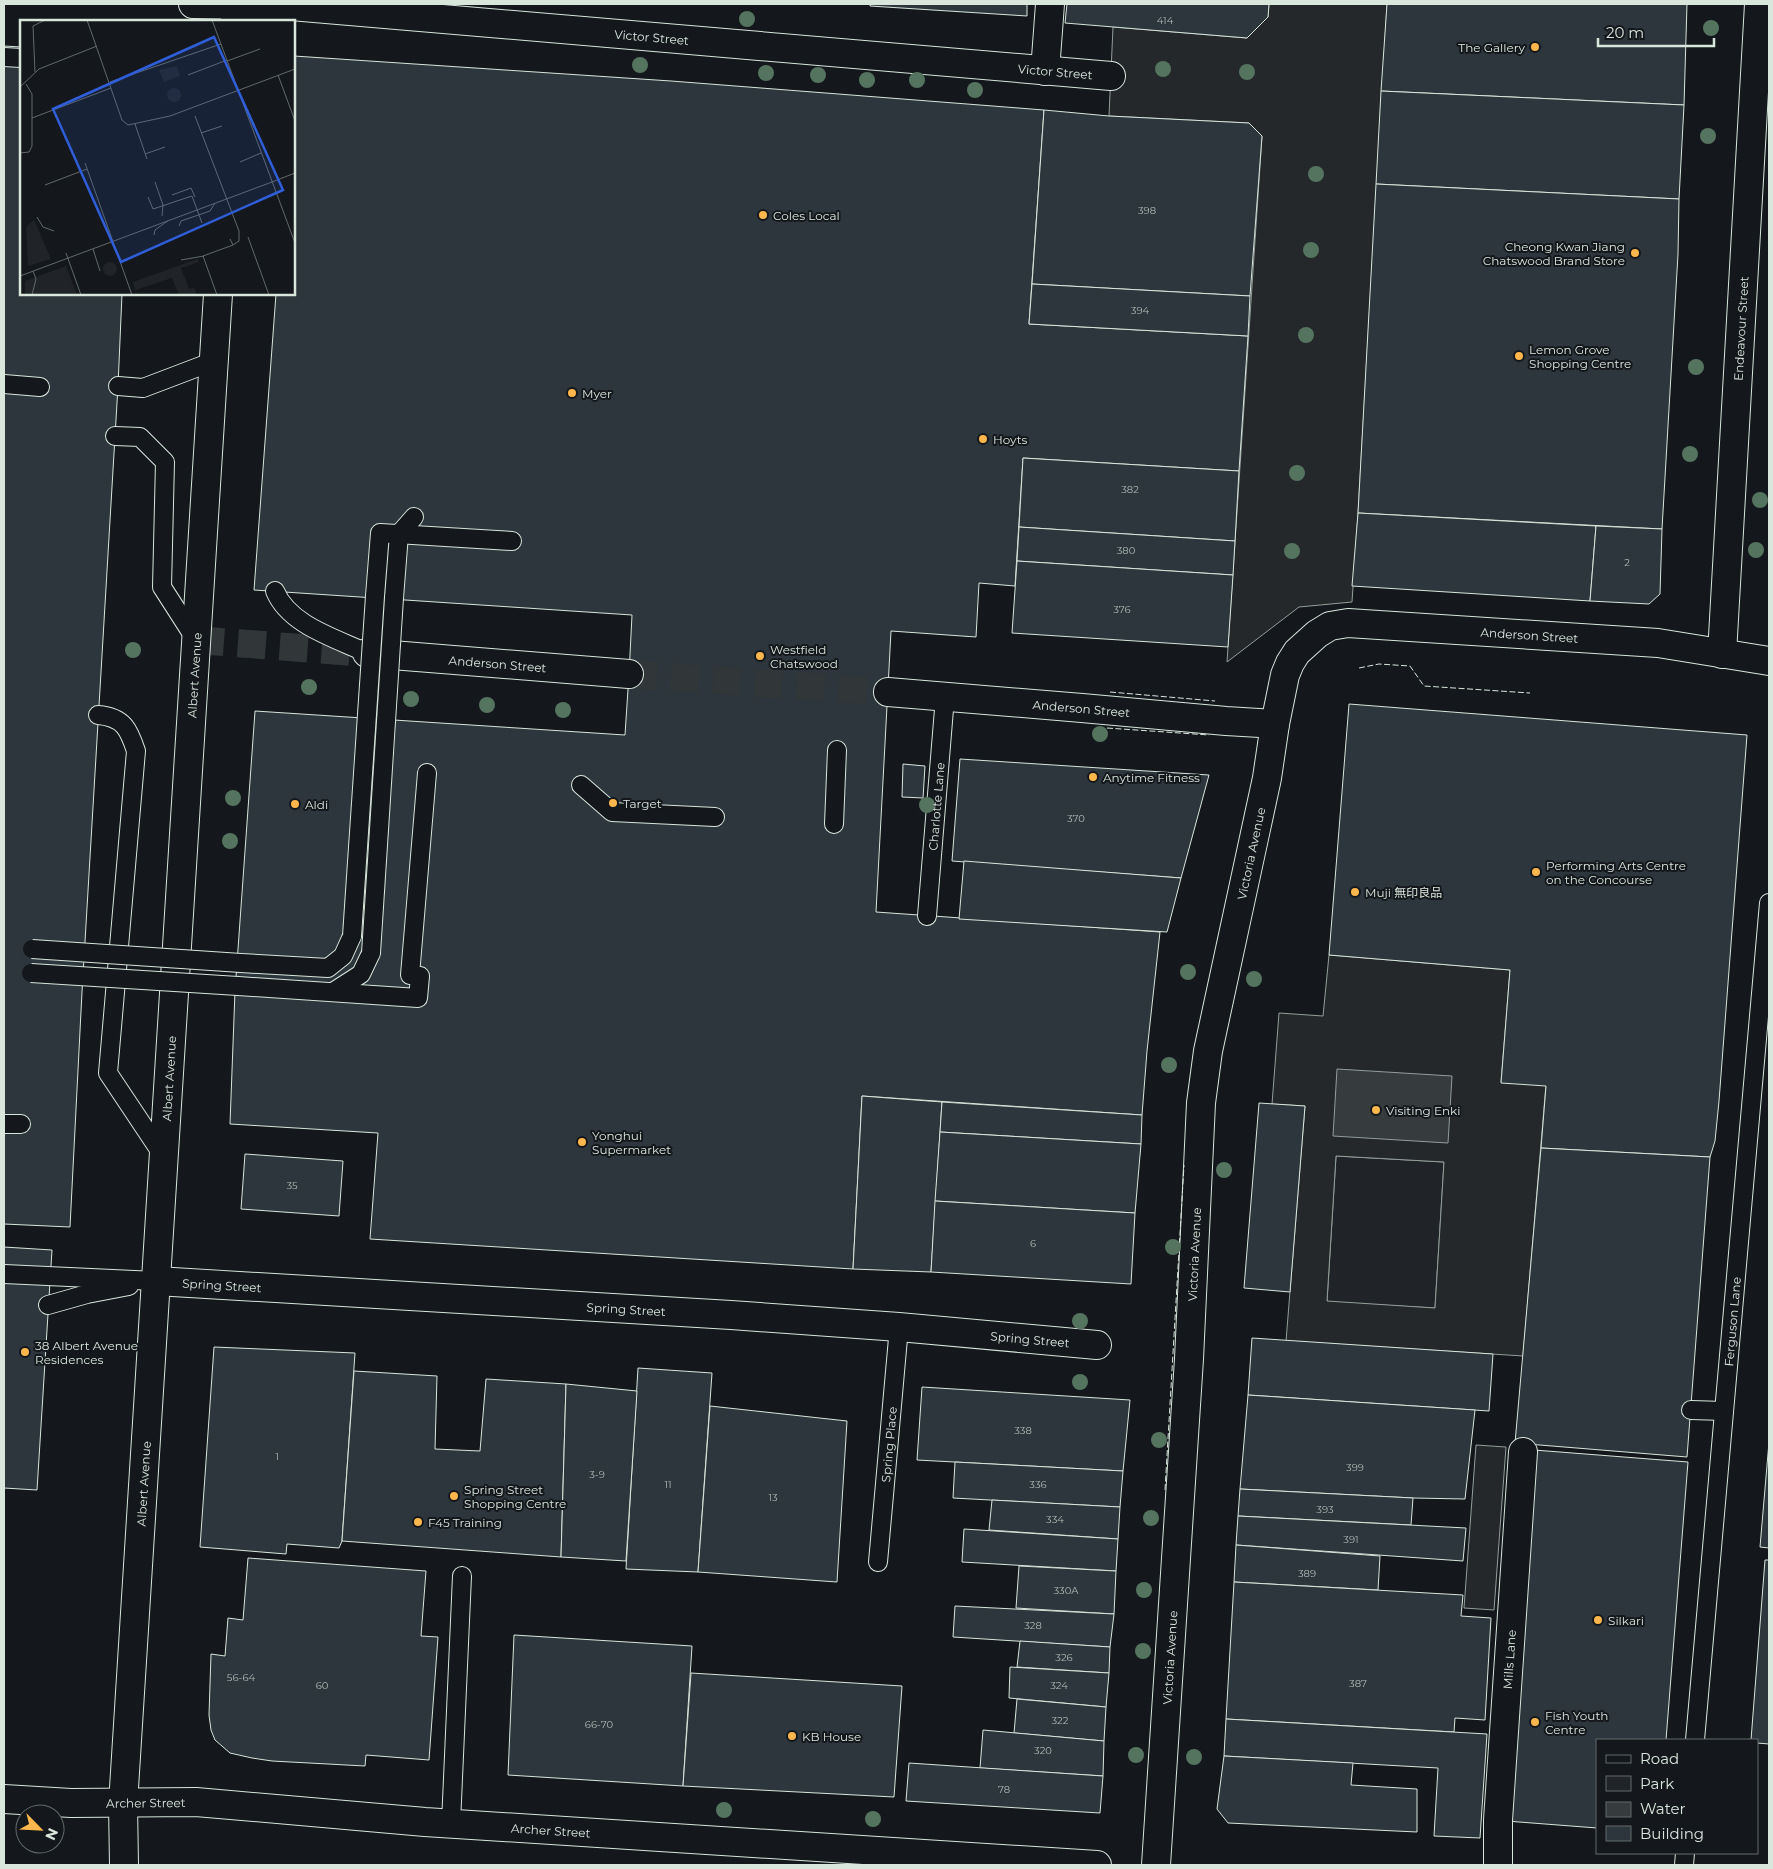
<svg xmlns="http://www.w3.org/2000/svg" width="1773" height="1869" viewBox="0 0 1773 1869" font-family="Montserrat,'Noto Sans SC',sans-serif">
<rect width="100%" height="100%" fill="#14181c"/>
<!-- green -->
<polygon fill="#202428" stroke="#939e99" points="1336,1156 1444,1162 1435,1308 1327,1302"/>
<!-- parking -->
<g fill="#24282b" stroke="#939e99" fill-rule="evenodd">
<polygon points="1269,4 1387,4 1358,513 1352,602 1299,607 1227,662 1262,136 1249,123 1109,116 1113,27 1247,38 1268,17"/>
<path d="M1329,955l181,15 -9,112 45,2 -23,272 -237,-15 19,-235 -33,-2 7,-91 44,3zM1336,1156l108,6 -9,146 -108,-7z"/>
<polygon points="1476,1445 1506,1447 1494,1610 1464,1608"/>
</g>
<!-- water -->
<polygon fill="#363b3e" stroke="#939e99" points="1337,1069 1452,1076 1448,1143 1333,1136"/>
<!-- building -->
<g fill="#2c363c" stroke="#d8e6dc">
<polygon points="870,4 1027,4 1027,16 870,6"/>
<polygon points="1067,4 1269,4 1268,17 1247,38 1065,23"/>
<polygon points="1387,4 1687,4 1684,105 1381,91"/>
<polygon points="4,46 21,47 21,294 122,294 118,386 82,992 70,1227 4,1224"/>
<polygon points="294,56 671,81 1044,110 1029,324 1248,336 1239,471 1023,458 1015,586 979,583 976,637 891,631 876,912 1160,932 1147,1051 1142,1115 862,1096 853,1269 370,1239 378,1133 230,1124 235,991 255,711 625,735 629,674 632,615 254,590 276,294 294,294"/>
<polygon points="1381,91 1684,105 1679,199 1376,184"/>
<polygon points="1044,110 1109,116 1249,123 1262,136 1250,296 1032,284"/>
<polygon points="1376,184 1679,199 1678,254 1662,529 1358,513"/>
<polygon points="1032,284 1250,296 1248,336 1029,324"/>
<polygon points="1023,458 1239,471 1235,541 1019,527"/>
<polygon points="1358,513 1596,526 1590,601 1352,586"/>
<polygon points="1596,526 1662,529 1660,594 1649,604 1590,601"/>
<polygon points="1019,527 1235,541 1233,575 1017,561"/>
<polygon points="1017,561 1233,575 1228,647 1012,633"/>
<polygon points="1349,704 1747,735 1719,1101 1715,1141 1710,1157 1541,1148 1546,1086 1501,1083 1510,970 1329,955"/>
<polygon points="960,759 1209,775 1181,878 952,861"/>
<polygon points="903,764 925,766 923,798 902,797"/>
<polygon points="964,861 1181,878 1167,932 959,919"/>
<polygon points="862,1096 942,1102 931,1272 853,1269"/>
<polygon points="942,1102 1142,1115 1141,1144 940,1132"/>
<polygon points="1259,1103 1305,1106 1290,1292 1244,1288"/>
<polygon points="940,1132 1141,1144 1135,1213 935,1201"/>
<polygon points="1541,1148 1710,1157 1687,1457 1515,1443"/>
<polygon points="245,1154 343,1161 339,1216 241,1209"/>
<polygon points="935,1201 1135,1213 1131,1284 931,1272"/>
<polygon points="4,1247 52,1250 37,1490 4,1488"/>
<polygon points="1252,1338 1493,1354 1489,1411 1248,1395"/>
<polygon points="214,1347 355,1353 342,1541 339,1548 287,1544 286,1554 200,1547"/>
<polygon points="638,1368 712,1373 698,1572 626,1569"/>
<polygon points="354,1371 437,1376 435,1449 480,1451 486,1379 566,1384 561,1557 342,1541"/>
<polygon points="566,1384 637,1391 626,1561 561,1557"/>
<polygon points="922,1387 1130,1400 1123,1471 917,1460"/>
<polygon points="1248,1395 1475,1410 1465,1499 1413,1498 1240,1489"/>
<polygon points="710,1406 847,1421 837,1582 698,1572"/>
<polygon points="1769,1442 1769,1548 1760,1547"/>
<polygon points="1534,1450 1688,1462 1666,1740 1597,1740 1597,1828 1506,1821"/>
<polygon points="955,1462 1123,1471 1120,1507 953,1498"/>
<polygon points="1240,1489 1413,1498 1411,1525 1238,1516"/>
<polygon points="992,1500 1120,1507 1118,1539 989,1530"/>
<polygon points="1238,1516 1466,1528 1463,1561 1236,1545"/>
<polygon points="964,1529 1118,1539 1116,1571 962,1562"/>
<polygon points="1236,1545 1380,1556 1378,1590 1234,1582"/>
<polygon points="248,1558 426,1571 421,1636 438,1637 429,1760 366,1755 365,1766 272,1761 252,1758 230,1753 215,1740 211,1730 209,1715 211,1654 225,1656 228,1618 243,1620"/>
<polygon points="1765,1560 1769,1560 1769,1744 1757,1743 1757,1740 1751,1740"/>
<polygon points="1019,1566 1116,1571 1114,1614 1016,1608"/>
<polygon points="1234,1582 1463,1595 1461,1616 1491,1618 1485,1720 1455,1718 1454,1732 1226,1719"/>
<polygon points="955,1606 1114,1614 1110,1647 953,1637"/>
<polygon points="514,1635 692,1646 683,1786 508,1775"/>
<polygon points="1020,1641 1110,1647 1109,1673 1017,1667"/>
<polygon points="1010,1667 1109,1673 1106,1707 1009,1698"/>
<polygon points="691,1673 902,1686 894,1797 683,1786"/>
<polygon points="1017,1699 1106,1707 1104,1741 1014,1733"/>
<polygon points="1226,1719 1487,1734 1480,1838 1434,1836 1438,1768 1224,1756"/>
<polygon points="983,1730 1104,1741 1103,1776 980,1768"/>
<polygon points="1224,1756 1353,1763 1351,1785 1417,1789 1417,1832 1228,1823 1217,1809"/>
<polygon points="909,1763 1103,1776 1100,1813 906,1801"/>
</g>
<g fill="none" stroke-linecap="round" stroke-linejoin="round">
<!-- street-tunnel -->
<g stroke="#313739" stroke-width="28" stroke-dasharray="28 14" stroke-linecap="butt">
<polyline points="196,640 367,653"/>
<polyline points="629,674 888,692"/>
</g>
<!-- lane casing -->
<g stroke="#d8e6dc" stroke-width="20">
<g id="lane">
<polyline points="4,57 21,58"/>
<polyline points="4,384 40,387"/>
<polyline points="118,386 143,388 214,361"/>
<polyline points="115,436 140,437 165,462 162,587 196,640"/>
<path d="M275,591c14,34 60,47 92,62"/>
<polyline points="375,596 380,533 512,541"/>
<polyline points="394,598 399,534 414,517"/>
<path d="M98,715c26,2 31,15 38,36l-28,322 56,84"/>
<polyline points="581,785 612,812 715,817"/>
<polyline points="834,824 837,750"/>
<path id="s1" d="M927,916l18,-219"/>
<polyline points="241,963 328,968 343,956 352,936"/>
<polyline points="238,986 418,998 420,976 410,975 427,773"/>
<polyline points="333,992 361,974 371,953"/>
<polyline points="4,1124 21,1124"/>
<polyline points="4,1274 156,1281"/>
<polyline points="48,1305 87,1294 129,1286"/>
<polyline points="1691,1410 1724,1411"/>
<path id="s2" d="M878,1562l21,-235"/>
<path id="s3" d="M1695,1740l74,-837"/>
<polyline points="451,1823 462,1576"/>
<polyline points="1684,1865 1685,1853"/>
</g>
</g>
<!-- street casing -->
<g stroke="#d8e6dc" stroke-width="30">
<g id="street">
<path id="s4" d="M193,4l98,2 820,70"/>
<polyline points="1045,71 1050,4"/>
<path id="s5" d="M367,653l262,21"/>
<path id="s6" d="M1722,654l37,-650"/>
<path id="s7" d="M888,692l194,16 144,13 49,3"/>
<path id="s8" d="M156,1281l575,34 168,12 198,18"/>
<path id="s9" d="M1498,1865v-45l25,-368"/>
</g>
</g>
<!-- secondary casing -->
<g stroke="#d8e6dc" stroke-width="30">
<g id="secondary">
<polyline points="235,21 236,4"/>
<path id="s10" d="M4,1799l67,4 125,-1 229,20 672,43"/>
<path id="s11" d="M124,1865l-1,-61 95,-1510"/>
<path id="s12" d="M1156,1865l33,-506 12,-256 7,-52 59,-273 8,-54 10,-49 5,-12 7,-11 20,-18 13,-8 18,-3 310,20 111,18"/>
</g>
</g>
<!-- lane -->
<use href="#lane" stroke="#14181c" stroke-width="18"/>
<!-- street -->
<use href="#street" stroke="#14181c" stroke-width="28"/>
<!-- secondary -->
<use href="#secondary" stroke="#14181c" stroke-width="28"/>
<!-- lane-bridge casing -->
<g stroke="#d8e6dc" stroke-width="20" stroke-linecap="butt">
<g id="lane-bridge">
<polyline points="352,936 375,596"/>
<polyline points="32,949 241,963"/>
<polyline points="371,953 394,598"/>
<polyline points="31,973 238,986"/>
</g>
</g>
<!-- lane-bridge -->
<use href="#lane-bridge" stroke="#14181c" stroke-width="18"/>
<!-- fence -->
<g stroke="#d8e6dc" stroke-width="1" stroke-dasharray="6 2.5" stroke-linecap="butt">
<polyline points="1359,668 1379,664 1410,666 1424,686 1530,693"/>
<polyline points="1110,692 1215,701"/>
<polyline points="1107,728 1209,735"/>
<polyline points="1165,1490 1184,1165"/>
</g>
</g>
<!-- trees -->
<g fill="#55745f">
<circle cx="747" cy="19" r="8"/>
<circle cx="1711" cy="28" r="8"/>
<circle cx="640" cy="65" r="8"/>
<circle cx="1163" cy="69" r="8"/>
<circle cx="1247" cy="72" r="8"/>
<circle cx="766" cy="73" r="8"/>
<circle cx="818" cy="75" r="8"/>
<circle cx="867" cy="80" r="8"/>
<circle cx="917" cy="80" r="8"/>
<circle cx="975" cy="90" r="8"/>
<circle cx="1708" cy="136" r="8"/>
<circle cx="1316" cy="174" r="8"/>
<circle cx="1311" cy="250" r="8"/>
<circle cx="1306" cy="335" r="8"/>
<circle cx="1696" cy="367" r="8"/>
<circle cx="1690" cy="454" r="8"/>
<circle cx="1297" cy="473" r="8"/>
<circle cx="1760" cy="500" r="8"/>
<circle cx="1756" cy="550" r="8"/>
<circle cx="1292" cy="551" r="8"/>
<circle cx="133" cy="650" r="8"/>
<circle cx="309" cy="687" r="8"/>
<circle cx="411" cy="699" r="8"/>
<circle cx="487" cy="705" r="8"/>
<circle cx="563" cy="710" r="8"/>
<circle cx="1100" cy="734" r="8"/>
<circle cx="233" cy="798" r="8"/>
<circle cx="927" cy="805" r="8"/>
<circle cx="230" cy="841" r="8"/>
<circle cx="1188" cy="972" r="8"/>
<circle cx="1254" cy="979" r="8"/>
<circle cx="1169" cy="1065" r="8"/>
<circle cx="1224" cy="1170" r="8"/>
<circle cx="1173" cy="1247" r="8"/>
<circle cx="1080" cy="1321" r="8"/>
<circle cx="1080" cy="1382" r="8"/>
<circle cx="1159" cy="1440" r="8"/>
<circle cx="1151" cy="1518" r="8"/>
<circle cx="1144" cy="1590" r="8"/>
<circle cx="1143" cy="1651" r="8"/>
<circle cx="1136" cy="1755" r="8"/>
<circle cx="1194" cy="1757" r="8"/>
<circle cx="724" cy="1810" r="8"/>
<circle cx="873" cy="1819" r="8"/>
</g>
<!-- markers -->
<g fill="#ffb74d" stroke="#14181c" stroke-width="2">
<circle cx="1535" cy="47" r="5"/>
<circle cx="763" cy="215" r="5"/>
<circle cx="1635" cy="253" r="5"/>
<circle cx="1519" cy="356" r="5"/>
<circle cx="572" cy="393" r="5"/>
<circle cx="983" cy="439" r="5"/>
<circle cx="760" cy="656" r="5"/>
<circle cx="1093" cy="777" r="5"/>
<circle cx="613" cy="803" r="5"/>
<circle cx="295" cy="804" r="5"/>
<circle cx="1536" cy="872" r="5"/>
<circle cx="1355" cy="892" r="5"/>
<circle cx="1376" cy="1110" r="5"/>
<circle cx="582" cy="1142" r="5"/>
<circle cx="25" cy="1352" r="5"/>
<circle cx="454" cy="1496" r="5"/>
<circle cx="418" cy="1522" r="5"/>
<circle cx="1598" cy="1620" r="5"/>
<circle cx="1535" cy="1722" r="5"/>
<circle cx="792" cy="1736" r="5"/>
</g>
<g text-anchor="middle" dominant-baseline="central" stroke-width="4" stroke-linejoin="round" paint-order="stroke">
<!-- number labels -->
<g font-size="10" fill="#adbab4">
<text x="1165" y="20">414</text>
<text x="1147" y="210">398</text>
<text x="1140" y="310">394</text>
<text x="1130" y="489">382</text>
<text x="1126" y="550">380</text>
<text x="1627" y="562">2</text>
<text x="1122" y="609">376</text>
<text x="1076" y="818">370</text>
<text x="292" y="1185">35</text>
<text x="1033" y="1243">6</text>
<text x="1023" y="1430">338</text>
<text x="277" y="1456">1</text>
<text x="1355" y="1467">399</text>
<text x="597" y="1474">3-9</text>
<text x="668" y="1484">11</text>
<text x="1038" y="1484">336</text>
<text x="773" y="1497">13</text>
<text x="1325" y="1509">393</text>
<text x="1055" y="1519">334</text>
<text x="1351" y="1539">391</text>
<text x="1307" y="1573">389</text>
<text x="1066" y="1590">330A</text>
<text x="1033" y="1625">328</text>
<text x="1064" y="1657">326</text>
<text x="241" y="1677">56-64</text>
<text x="1358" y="1683">387</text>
<text x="322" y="1685">60</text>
<text x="1059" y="1685">324</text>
<text x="1060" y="1720">322</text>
<text x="599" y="1724">66-70</text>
<text x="1043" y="1750">320</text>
<text x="1004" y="1789">78</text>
</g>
<!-- street labels -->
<g font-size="12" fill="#d8e6dc" stroke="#14181c">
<text stroke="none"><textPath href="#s4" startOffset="460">Victor Street</textPath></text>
<text stroke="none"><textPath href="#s4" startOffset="865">Victor Street</textPath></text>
<text stroke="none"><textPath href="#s6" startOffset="326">Endeavour Street</textPath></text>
<text stroke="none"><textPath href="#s12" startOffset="1468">Anderson Street</textPath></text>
<text stroke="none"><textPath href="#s5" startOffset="131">Anderson Street</textPath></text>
<text stroke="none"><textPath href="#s11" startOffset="1192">Albert Avenue</textPath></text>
<text stroke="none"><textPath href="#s7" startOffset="194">Anderson Street</textPath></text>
<text stroke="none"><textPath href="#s1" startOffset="110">Charlotte Lane</textPath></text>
<text stroke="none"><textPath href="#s12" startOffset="1018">Victoria Avenue</textPath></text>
<text stroke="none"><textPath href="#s11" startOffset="788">Albert Avenue</textPath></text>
<text stroke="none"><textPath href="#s12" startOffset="612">Victoria Avenue</textPath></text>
<text stroke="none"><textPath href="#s8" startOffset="66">Spring Street</textPath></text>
<text stroke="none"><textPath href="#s8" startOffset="471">Spring Street</textPath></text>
<text stroke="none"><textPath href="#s3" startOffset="420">Ferguson Lane</textPath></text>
<text stroke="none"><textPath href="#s8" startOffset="876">Spring Street</textPath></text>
<text stroke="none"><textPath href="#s2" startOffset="118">Spring Place</textPath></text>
<text stroke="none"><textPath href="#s11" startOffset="382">Albert Avenue</textPath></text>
<text stroke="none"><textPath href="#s12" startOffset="208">Victoria Avenue</textPath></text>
<text stroke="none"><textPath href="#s9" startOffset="206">Mills Lane</textPath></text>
<text stroke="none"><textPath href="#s10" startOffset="142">Archer Street</textPath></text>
<text stroke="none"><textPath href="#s10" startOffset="548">Archer Street</textPath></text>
</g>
<!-- poi labels -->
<g font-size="12" fill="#d8e6dc" stroke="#14181c" text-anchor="start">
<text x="1525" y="47" text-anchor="end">The Gallery</text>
<text x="773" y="215">Coles Local</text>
<text x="1625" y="246" text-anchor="end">Cheong Kwan Jiang<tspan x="1625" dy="14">Chatswood Brand Store</tspan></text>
<text x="1529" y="349">Lemon Grove<tspan x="1529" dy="14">Shopping Centre</tspan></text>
<text x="582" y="393">Myer</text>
<text x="993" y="439">Hoyts</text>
<text x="770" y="649">Westfield<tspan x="770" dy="14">Chatswood</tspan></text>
<text x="1103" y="777">Anytime Fitness</text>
<text x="623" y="803">Target</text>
<text x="305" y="804">Aldi</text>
<text x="1546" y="865">Performing Arts Centre<tspan x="1546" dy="14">on the Concourse</tspan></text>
<text x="1365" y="892">Muji 無印良品</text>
<text x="1386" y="1110">Visiting Enki</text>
<text x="592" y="1135">Yonghui<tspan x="592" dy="14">Supermarket</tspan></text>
<text x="35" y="1345">38 Albert Avenue<tspan x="35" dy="14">Residences</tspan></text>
<text x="464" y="1489">Spring Street<tspan x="464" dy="14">Shopping Centre</tspan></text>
<text x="428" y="1522">F45 Training</text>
<text x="1608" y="1620">Silkari</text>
<text x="1545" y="1715">Fish Youth<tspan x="1545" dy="14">Centre</tspan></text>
<text x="802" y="1736">KB House</text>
</g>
</g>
<!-- overview -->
<g transform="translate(20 20)">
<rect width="275" height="275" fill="#14181c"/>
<path d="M157,46l3,10 -16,6 -5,-12zM147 75a7 7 0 1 1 14 0a7 7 0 1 1-14 0ZM14,200l17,39 -23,7 -2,-39zM177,239l2,3 -18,6 8,21 5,-1 3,7h-18l-7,-17 -37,12 -2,-8zM83 249a7 7 0 1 1 14 0a7 7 0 1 1-14 0ZM46,246l11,29h-52v-14z" fill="#202428"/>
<path fill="none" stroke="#626a69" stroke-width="1" d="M67,0l35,100 6,5 42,-9 125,-47M192,0l83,223M207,41l33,-12M15,52l-2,-46 12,-6M168,55l39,-15M258,55l17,46M90,62l111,-38M0,67l19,-18 58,-23M175,96l44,115v10l-6,4M12,98l79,-30M115,104l12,35M181,113l21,-7M0,133l9,-1 3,-6v-52l-6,-10M125,134l20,-7M220,142l21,-9M65,143l47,132M135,162l8,23 -1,11M252,162l23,-9M25,165l42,-16M152,175l19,-7 4,9M128,177l5,12 39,-13 10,27M17,197l6,10 11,4M159,206l2,-5 29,-10 5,-8M134,215l1,-5 14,-10M228,217l21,58M73,229l7,22M46,233l15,42M161,240l23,-4M0,256l252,-94M12,275l4,-16 -3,-8M197,275l-14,-39 30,-11 -3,-6"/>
<path fill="#305dd8" fill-opacity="0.15" stroke="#305dd8" stroke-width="2.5" d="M194,17l69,153 -162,72 -68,-153z"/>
<rect width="275" height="275" fill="none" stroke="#d8e6dc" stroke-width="2.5"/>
</g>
<!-- border -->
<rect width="1773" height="1869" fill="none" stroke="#d8e6dc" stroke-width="10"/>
<!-- legend -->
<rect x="1596" y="1739" width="162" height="115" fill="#14181c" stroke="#626a69"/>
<rect x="1606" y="1755" width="25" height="8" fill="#14181c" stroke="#626a69"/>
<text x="1640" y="1764" font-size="15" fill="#d8e6dc">Road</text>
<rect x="1606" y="1776" width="25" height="15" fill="#202428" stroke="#626a69"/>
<text x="1640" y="1789" font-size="15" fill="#d8e6dc">Park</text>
<rect x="1606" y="1802" width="25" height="15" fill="#363b3e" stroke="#626a69"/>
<text x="1640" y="1814" font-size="15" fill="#d8e6dc">Water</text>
<rect x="1606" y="1826" width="25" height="15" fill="#2c363c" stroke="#626a69"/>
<text x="1640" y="1839" font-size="15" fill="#d8e6dc">Building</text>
<!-- north arrow -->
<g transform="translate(40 1829) rotate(114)"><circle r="24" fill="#14181c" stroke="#626a69"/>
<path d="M0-4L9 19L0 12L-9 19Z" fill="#ffb74d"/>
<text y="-8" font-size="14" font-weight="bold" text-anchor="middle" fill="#d8e6dc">N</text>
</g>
<!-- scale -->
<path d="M1598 38v8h116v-8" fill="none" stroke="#d8e6dc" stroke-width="2.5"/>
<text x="1606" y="38" font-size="15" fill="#d8e6dc" stroke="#14181c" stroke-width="4" paint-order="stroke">20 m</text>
</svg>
